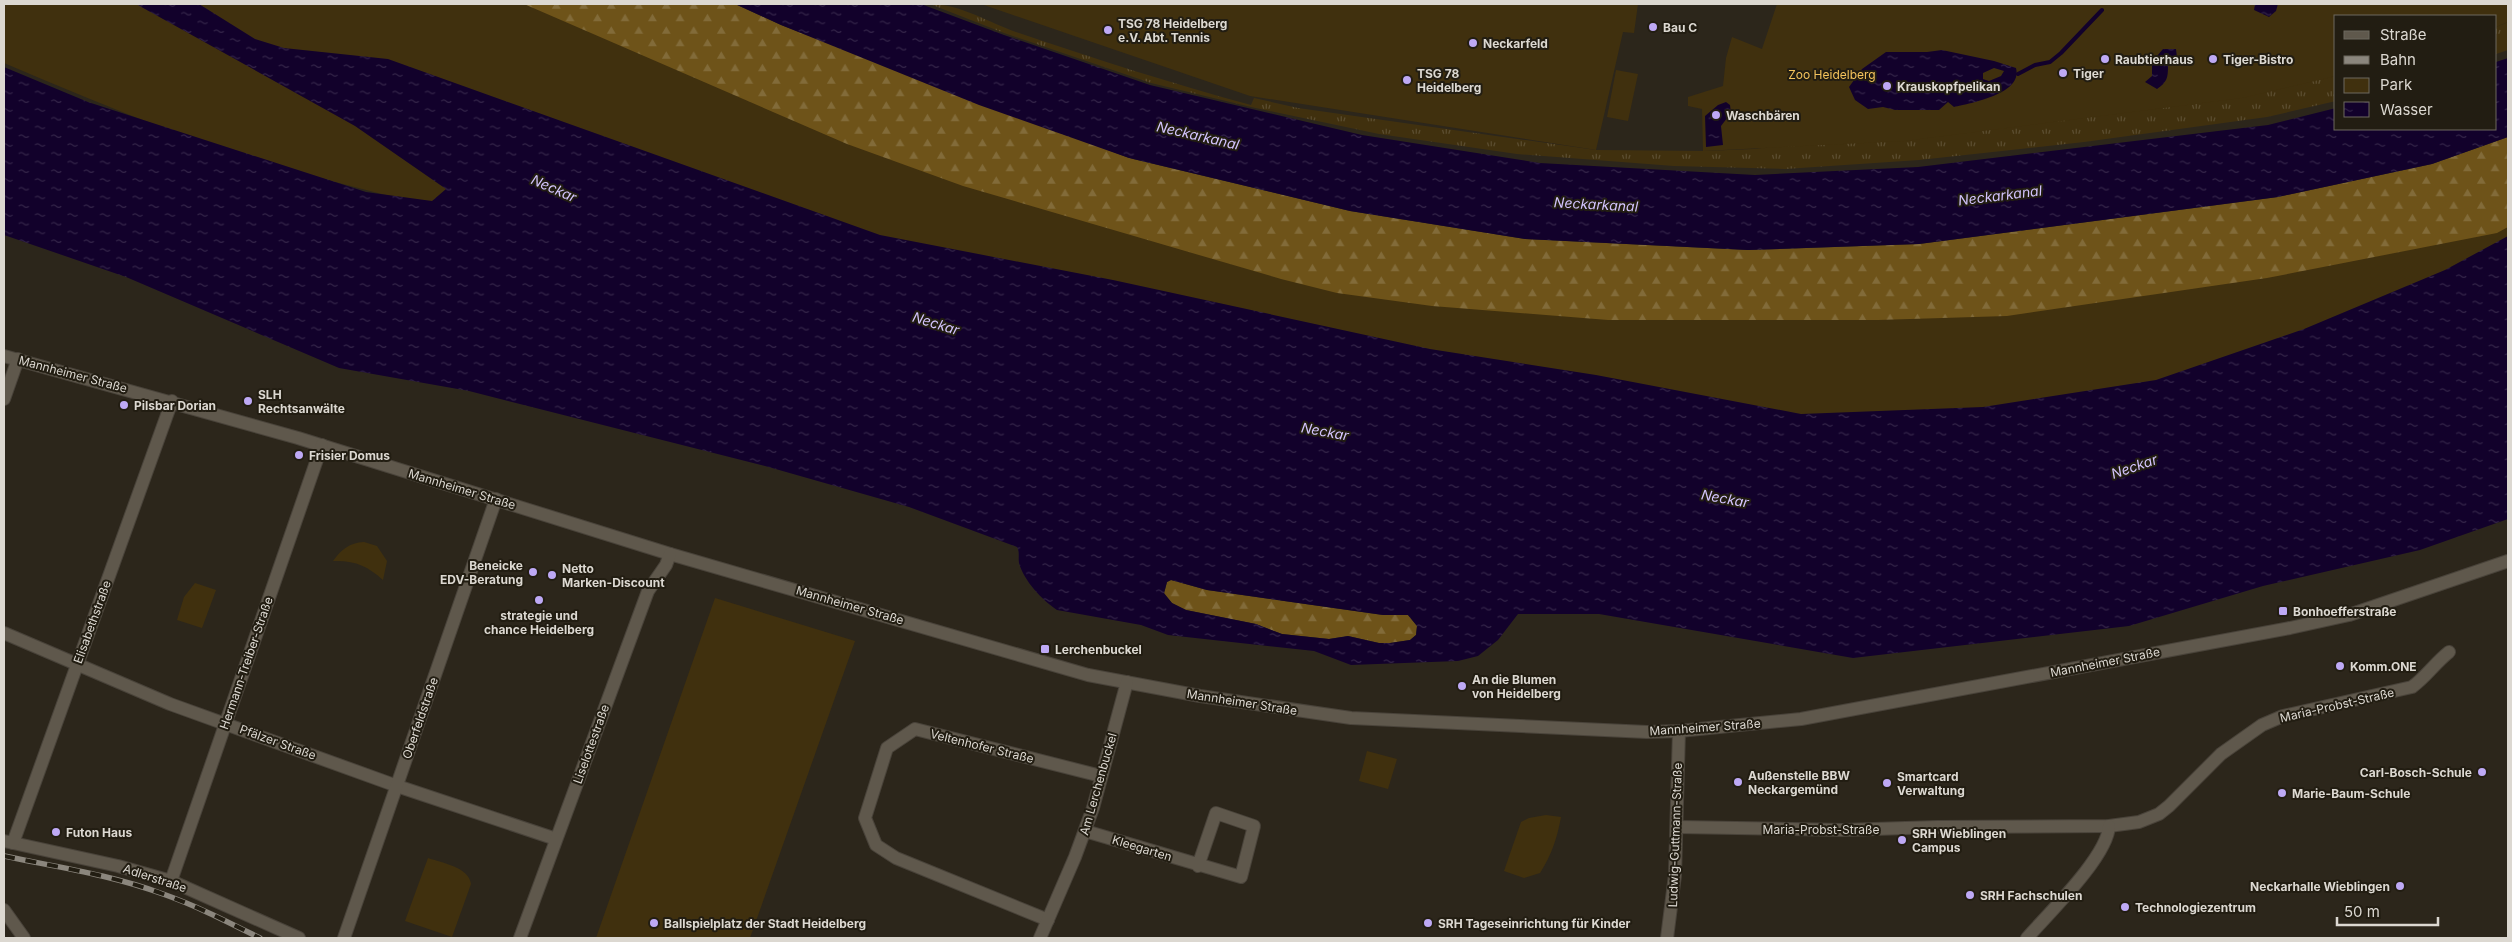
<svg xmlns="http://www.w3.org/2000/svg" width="2512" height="942" viewBox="0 0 2512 942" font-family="Inter,sans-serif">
<defs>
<pattern id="grass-tufts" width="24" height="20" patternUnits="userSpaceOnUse" patternTransform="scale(1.25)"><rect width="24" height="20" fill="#40300e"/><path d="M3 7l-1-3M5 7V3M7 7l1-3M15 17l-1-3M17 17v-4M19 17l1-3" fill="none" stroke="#5b4d30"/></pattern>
<pattern id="forest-firs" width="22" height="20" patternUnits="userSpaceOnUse" patternTransform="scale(1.25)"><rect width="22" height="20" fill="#6e5319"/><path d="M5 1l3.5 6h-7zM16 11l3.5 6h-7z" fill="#826b39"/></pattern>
<pattern id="water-ripples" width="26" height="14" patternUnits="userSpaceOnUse" patternTransform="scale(1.25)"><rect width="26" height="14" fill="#12012b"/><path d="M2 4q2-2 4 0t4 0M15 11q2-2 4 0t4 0" fill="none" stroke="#342549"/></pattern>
</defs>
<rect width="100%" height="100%" fill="#2c261b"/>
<!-- grass -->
<g fill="url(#grass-tufts)">
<path d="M930,4c31,0 59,19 89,29 77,26 154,51 232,72l3,-7 44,10 298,42 107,1 51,-2 582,-73v25l-69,16 -183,25 -165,18 -134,9 -111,-3 -157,-12 -138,-20 -128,-27 -100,-24 -147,-50z"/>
<polygon points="2508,22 2508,50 2496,54 2496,27"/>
</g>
<!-- forest -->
<g fill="url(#forest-firs)">
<polygon points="199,4 735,4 781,25 1129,158 1350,211 1525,239 1748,250 1919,244 2278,197 2432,164 2508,137 2508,236 1801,414"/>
<polygon points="1171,580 1207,590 1383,615 1408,615 1417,626 1416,635 1410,640 1390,643 1379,643 1348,636 1329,639 1282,634 1256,624 1186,610 1172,603 1164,594 1167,582"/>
</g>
<!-- green -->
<g fill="#40300e">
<path d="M4,4h520l323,140 116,42 318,93 56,14 95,13 176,14h270l129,-4 260,-38 230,-45 11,-6v177l-455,93 -1634,-294c-84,-20 -169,-43 -250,-73 -56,-21 -111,-44 -165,-67z"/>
<polygon points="981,4 1638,4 1634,33 1623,32 1596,150 1250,96"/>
<polygon points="1777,4 2508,4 2508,22 2496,27 2496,16 2336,16 2336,76 2242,98 1904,141 1703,151 1702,109 1688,106 1688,97 1723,86 1726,58 1732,37 1762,49"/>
<polygon points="1616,70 1638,74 1628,121 1607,117"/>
<path d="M364,542l13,4 10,15 -4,19c-15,-14 -29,-20 -50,-19 9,-12 16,-18 31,-19z"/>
<polygon points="195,583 216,590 202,628 177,620 184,597"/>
<polygon points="715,598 855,641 750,938 596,938"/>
<polygon points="1367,751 1397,759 1388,789 1359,781"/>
<path d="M1546,815l15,2c-4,21 -9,37 -21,56l-16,5 -20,-7 17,-49 8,-4z"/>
<path d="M428,858c14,5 41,9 43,26l-19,53 -47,-16z"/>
</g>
<!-- water -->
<g fill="url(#water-ripples)" fill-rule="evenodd">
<path d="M136,4h63l56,35 29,9 104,11 492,176 233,45 317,69 166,26 205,39 182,-7 173,-27 148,-51 141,-59 63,-34v283l-88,31 -157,36 -134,40 -276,32 -254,-44h-81l-20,26 -20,16 -20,5 -107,4 -37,-14 -146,-16 -27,-10 -84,-15c-15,-10 -33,-29 -38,-47 -1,-6 1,-11 -2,-16l-108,-40 -144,-41 -296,-75 -130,-23 -213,-91 -122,-42v-168l84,35 278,90 66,9 14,-12 -91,-63zM1171,580l36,10 176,25h25l9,11 -1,9 -6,5 -20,3h-11l-31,-7 -19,3 -47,-5 -26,-10 -70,-14 -14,-7 -8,-10 3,-11z"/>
<polygon points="735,4 921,4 1004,35 1150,85 1362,135 1540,163 1755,175 1918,167 2268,125 2336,108 2336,129 2496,129 2496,62 2508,58 2508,137 2432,164 2278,197 1919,244 1748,250 1525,239 1350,211 1129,158 979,105 781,25"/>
<polygon points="2255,4 2278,4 2276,11 2269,17 2254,10"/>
<path d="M2163,49h13l1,9 -9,8c0,12 -1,16 -11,23l-12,-7 7,-6v-14z"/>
<path d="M1942,50l52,11 22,7c7,26 -45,35 -62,39l-6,-5 -9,8h-44l-12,-3 -15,2 -13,-9 -6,-13 13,-18 24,-17h41zM1994,68l10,3 -3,5 -12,5 -6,-2v-6z"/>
<polygon points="1726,102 1730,105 1731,113 1721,126 1723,145 1706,147 1705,116 1718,105"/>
</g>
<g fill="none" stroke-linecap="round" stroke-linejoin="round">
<!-- stream -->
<polyline stroke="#12012b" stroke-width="4" points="2018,74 2035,65 2050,62 2061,53 2102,10"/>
<!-- minor casing -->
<g stroke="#49433a" stroke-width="14">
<g id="minor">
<polyline points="4,356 298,438 670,554 1088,675 1200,696 1351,718 1647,732 1679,731 1801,719 2290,628 2349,615 2508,561"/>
<polyline points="4,399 18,359"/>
<polyline points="4,633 170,704 397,786 556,839"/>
<path d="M1678,827l165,3 94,-3 172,-1 30,-4 20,-8 10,-8 52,-52 41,-29 21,-9 129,-29c14,-10 23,-24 37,-35"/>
<polyline points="1085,831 1241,877 1254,826 1216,813 1198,866"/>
<polyline points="4,841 118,866 171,881 299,938"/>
<polyline points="13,843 172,401"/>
<polyline points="171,881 322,445"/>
<polyline points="4,910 24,938"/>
<polyline points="1048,920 896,858 876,845 865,818 887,748 915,729 1101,776"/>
<polyline points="344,938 496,499"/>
<polyline points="520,938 648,591 666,565 670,554"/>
<polyline points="1040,938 1075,857 1093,808 1127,682"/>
<polyline points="1667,938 1675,875 1679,731"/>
<path d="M2027,938c21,-24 81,-82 82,-112"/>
</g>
</g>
<!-- minor -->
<use href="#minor" stroke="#5f584c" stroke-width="12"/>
<!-- rail casing -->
<g stroke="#8b867d" stroke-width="5.5">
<path id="rail" d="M4,856c53,11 108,19 159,38 34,12 65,28 97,44"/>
</g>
<!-- rail -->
<use href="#rail" stroke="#221d12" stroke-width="4" stroke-dasharray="11" stroke-linecap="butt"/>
</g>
<!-- markers -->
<g fill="#bea9f5" stroke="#221d12" stroke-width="2">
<circle cx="1653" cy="27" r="5"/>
<circle cx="1108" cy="30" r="5"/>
<circle cx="1473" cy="43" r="5"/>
<circle cx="2105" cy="59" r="5"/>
<circle cx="2213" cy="59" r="5"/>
<circle cx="2063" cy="73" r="5"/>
<circle cx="1407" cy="80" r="5"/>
<circle cx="1887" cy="86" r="5"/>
<circle cx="1716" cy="115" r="5"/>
<circle cx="248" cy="401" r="5"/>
<circle cx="124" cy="405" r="5"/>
<circle cx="299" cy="455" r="5"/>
<circle cx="533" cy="572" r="5"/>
<circle cx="552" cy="575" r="5"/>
<circle cx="539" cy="600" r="5"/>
<rect x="2278" y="606" width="10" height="10" rx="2.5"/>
<rect x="1040" y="644" width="10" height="10" rx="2.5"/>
<circle cx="2340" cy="666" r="5"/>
<circle cx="1462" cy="686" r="5"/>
<circle cx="2482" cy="772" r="5"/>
<circle cx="1738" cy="782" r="5"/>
<circle cx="1887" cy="783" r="5"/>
<circle cx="2282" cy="793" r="5"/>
<circle cx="56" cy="832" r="5"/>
<circle cx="1902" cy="840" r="5"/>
<circle cx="2400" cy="886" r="5"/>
<circle cx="1970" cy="895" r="5"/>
<circle cx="2125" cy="907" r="5"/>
<circle cx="654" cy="923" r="5"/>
<circle cx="1428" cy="923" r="5"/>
</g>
<g text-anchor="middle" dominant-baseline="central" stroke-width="4" stroke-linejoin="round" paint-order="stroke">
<!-- poi labels -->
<g font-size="12" font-weight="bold" fill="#dcd8d1" stroke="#221d12" text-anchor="start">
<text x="1118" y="23">TSG 78 Heidelberg<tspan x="1118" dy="14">e.V. Abt. Tennis</tspan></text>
<text x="1663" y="27">Bau C</text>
<text x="1483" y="43">Neckarfeld</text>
<text x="2115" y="59">Raubtierhaus</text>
<text x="2223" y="59">Tiger-Bistro</text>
<text x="1417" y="73">TSG 78<tspan x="1417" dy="14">Heidelberg</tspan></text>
<text x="2073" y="73">Tiger</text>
<text x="1897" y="86">Krauskopfpelikan</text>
<text x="1726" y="115">Waschbären</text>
<text x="258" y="394">SLH<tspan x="258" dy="14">Rechtsanwälte</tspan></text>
<text x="134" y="405">Pilsbar Dorian</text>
<text x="309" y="455">Frisier Domus</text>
<text x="523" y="565" text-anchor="end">Beneicke<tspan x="523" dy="14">EDV-Beratung</tspan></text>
<text x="562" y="568">Netto<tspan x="562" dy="14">Marken-Discount</tspan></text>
<text x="2293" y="611">Bonhoefferstraße</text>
<text x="539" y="615" text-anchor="middle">strategie und<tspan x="539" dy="14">chance Heidelberg</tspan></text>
<text x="1055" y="649">Lerchenbuckel</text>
<text x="2350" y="666">Komm.ONE</text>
<text x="1472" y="679">An die Blumen<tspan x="1472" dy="14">von Heidelberg</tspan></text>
<text x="2472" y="772" text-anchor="end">Carl-Bosch-Schule</text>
<text x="1748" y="775">Außenstelle BBW<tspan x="1748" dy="14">Neckargemünd</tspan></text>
<text x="1897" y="776">Smartcard<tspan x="1897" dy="14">Verwaltung</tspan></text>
<text x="2292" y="793">Marie-Baum-Schule</text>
<text x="66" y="832">Futon Haus</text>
<text x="1912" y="833">SRH Wieblingen<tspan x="1912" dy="14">Campus</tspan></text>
<text x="2390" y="886" text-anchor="end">Neckarhalle Wieblingen</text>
<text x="1980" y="895">SRH Fachschulen</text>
<text x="2135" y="907">Technologiezentrum</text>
<text x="664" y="923">Ballspielplatz der Stadt Heidelberg</text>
<text x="1438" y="923">SRH Tageseinrichtung für Kinder</text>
</g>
<!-- park labels -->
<g font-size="12" fill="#f4c35c" stroke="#221d12">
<text x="1832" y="74">Zoo Heidelberg</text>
</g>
<!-- street labels -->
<g font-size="12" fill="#dcd8d1" stroke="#221d12">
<text transform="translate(73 374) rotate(15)">Mannheimer Straße</text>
<text transform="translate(462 489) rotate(17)">Mannheimer Straße</text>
<text transform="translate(850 605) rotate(16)">Mannheimer Straße</text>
<text transform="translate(92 622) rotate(-70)">Elisabethstraße</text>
<text transform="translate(2105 662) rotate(-11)">Mannheimer Straße</text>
<text transform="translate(246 663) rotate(-71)">Hermann-Treiber-Straße</text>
<text transform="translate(1242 702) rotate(9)">Mannheimer Straße</text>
<text transform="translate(2337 705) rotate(-13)">Maria-Probst-Straße</text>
<text transform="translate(420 718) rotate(-71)">Oberfeldstraße</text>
<text transform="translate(1705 727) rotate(-4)">Mannheimer Straße</text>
<text transform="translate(278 742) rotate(20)">Pfälzer Straße</text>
<text transform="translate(591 744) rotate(-70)">Liselottestraße</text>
<text transform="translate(982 746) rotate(14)">Veltenhofer Straße</text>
<text transform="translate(1098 784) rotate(-74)">Am Lerchenbuckel</text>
<text x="1821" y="829">Maria-Probst-Straße</text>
<text transform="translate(1675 835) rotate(-88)">Ludwig-Guttmann-Straße</text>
<text transform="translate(1142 848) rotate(17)">Kleegarten</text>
<text transform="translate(155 878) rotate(18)">Adlerstraße</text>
</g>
<!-- water labels -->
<g font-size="14" font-style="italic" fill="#d4c5fe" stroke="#221d12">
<text transform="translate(1198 135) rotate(13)">Neckarkanal</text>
<text transform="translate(554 188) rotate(24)">Neckar</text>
<text transform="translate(2000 195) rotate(-7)">Neckarkanal</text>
<text transform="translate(1596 204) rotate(3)">Neckarkanal</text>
<text transform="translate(936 323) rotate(17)">Neckar</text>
<text transform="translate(1325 431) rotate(10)">Neckar</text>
<text transform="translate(2134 466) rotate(-19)">Neckar</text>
<text transform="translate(1725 498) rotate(10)">Neckar</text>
</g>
</g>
<!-- border -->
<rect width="2512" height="942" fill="none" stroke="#dcd8d1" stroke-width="10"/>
<!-- legend -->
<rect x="2334" y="15" width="162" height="115" fill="#221d12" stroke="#6c685e"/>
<rect x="2344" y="31" width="25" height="8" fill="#5f584c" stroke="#6c685e"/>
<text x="2380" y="40" font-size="15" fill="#dcd8d1">Straße</text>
<rect x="2344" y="56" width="25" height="8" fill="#8b867d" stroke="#6c685e"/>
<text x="2380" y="65" font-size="15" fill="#dcd8d1">Bahn</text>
<rect x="2344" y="78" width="25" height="15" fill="#40300e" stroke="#6c685e"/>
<text x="2380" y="90" font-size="15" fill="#dcd8d1">Park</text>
<rect x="2344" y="102" width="25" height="15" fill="url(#water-ripples)" stroke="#6c685e"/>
<text x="2380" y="115" font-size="15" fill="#dcd8d1">Wasser</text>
<!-- scale -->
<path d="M2337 917v8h101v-8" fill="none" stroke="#dcd8d1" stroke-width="2.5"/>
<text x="2344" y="917" font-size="15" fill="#dcd8d1" stroke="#221d12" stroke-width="4" paint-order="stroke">50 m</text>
</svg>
